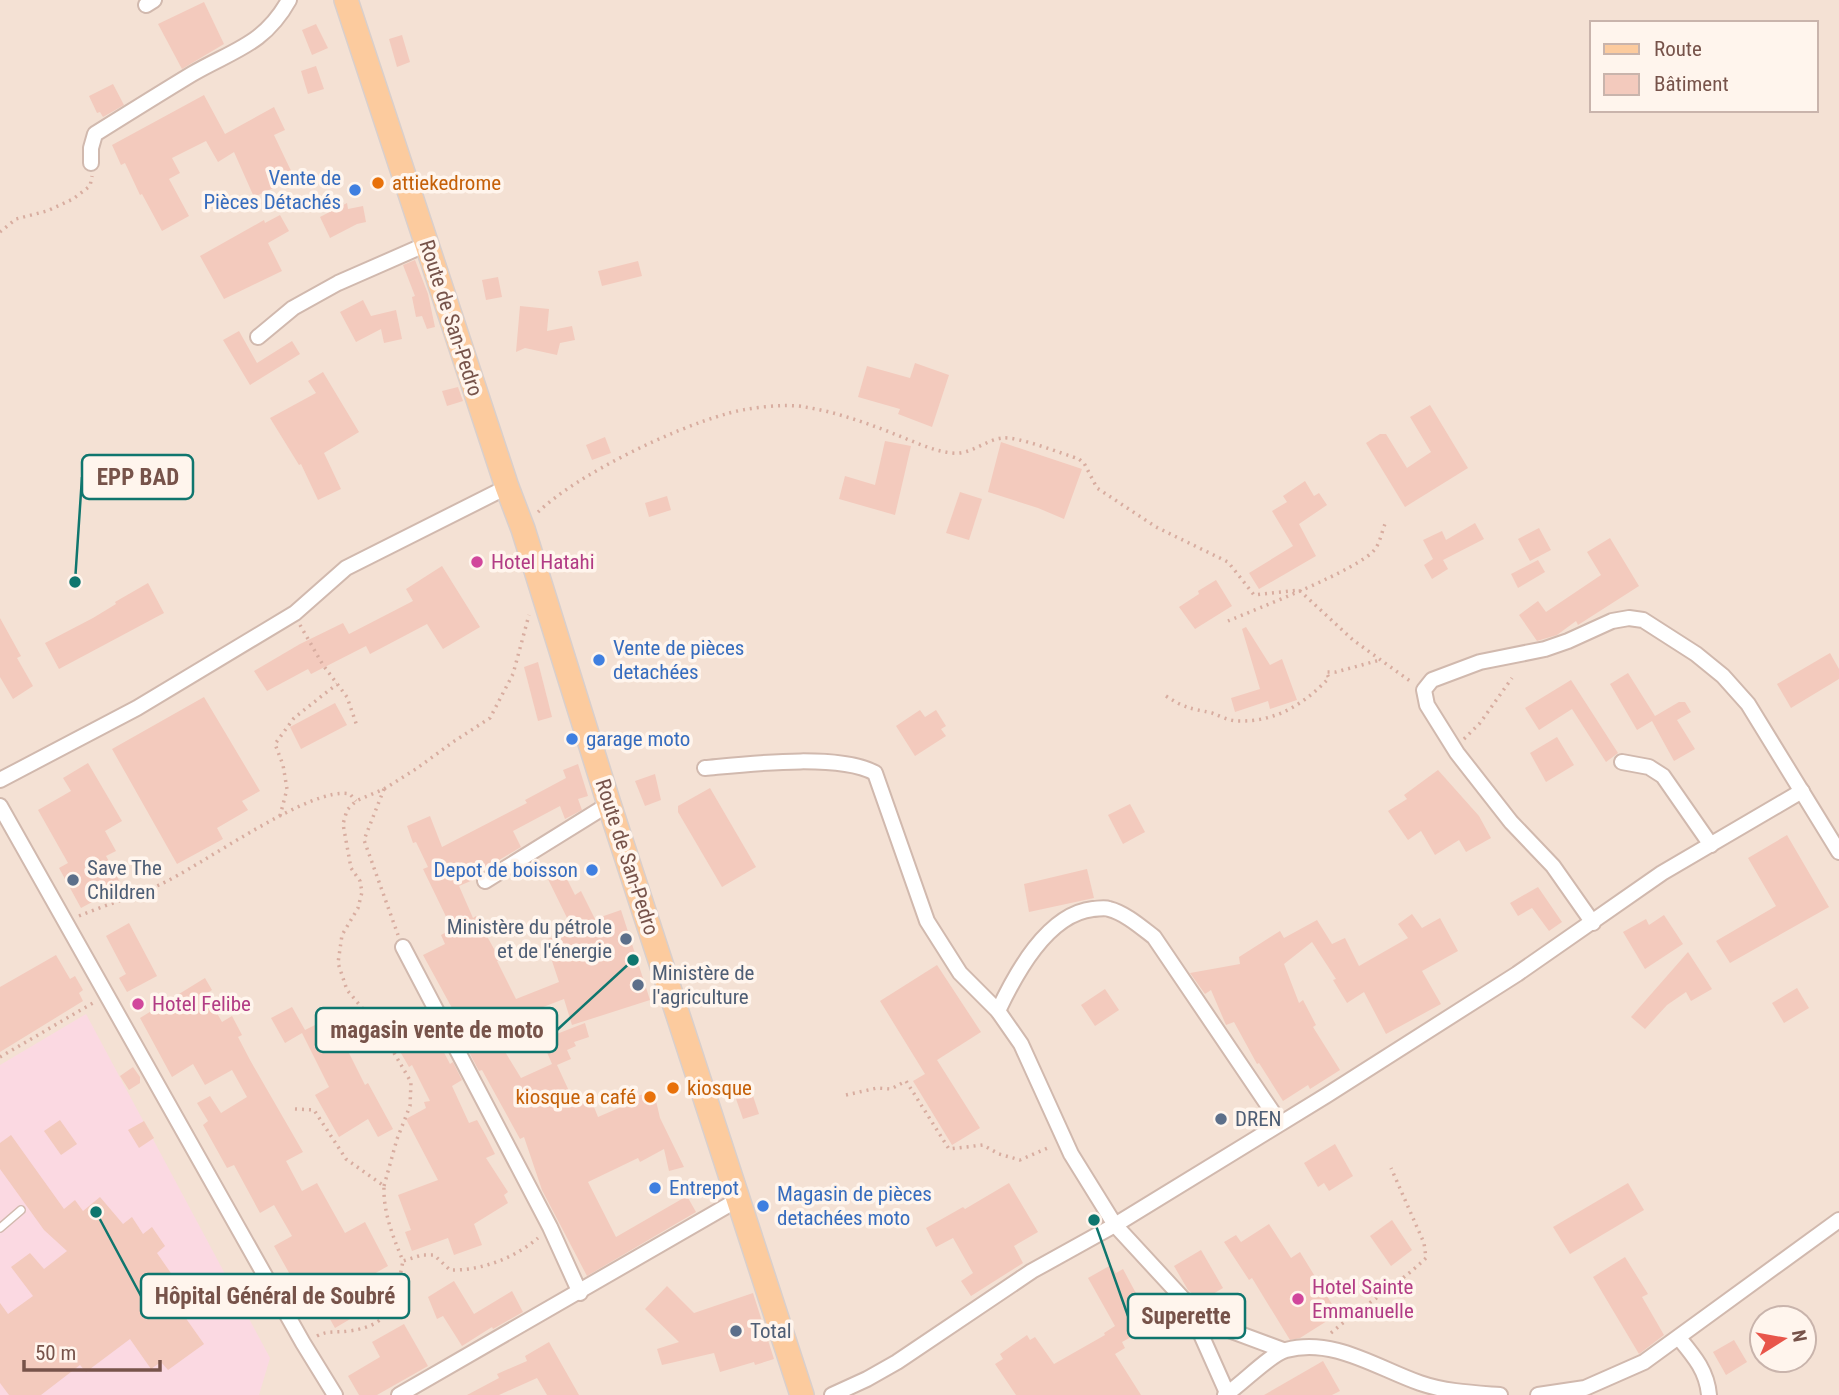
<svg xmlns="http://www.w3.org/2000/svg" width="1839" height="1395" viewBox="0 0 1839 1395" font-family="'Roboto Condensed',sans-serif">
<rect width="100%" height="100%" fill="#fdf1e6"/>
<!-- residential -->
<path fill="#f4e1d4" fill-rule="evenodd" d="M0,0h1839v1395h-1839zM1592,23h224v87h-224zM1762,1318h42v42h-42z"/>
<!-- medical -->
<polygon fill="#fbd9e2" points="86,1014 270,1358 259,1395 0,1395 0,1065"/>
<!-- building -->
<g fill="#f3cabd">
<polygon points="204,2 224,44 182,69 158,24"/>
<polygon points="316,24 328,48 312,55 302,30"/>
<polygon points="402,35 410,62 397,67 389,39"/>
<polygon points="316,66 324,89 308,94 301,71"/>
<polygon points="113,84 124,105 103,117 100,112 97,113 89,96"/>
<polygon points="204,95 225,134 274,107 285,130 274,135 293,175 281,181 282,184 254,197 234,152 218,162 206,141 172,158 180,173 169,179 189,216 162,231 142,194 140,195 125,163 121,165 112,145"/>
<polygon points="347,203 348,209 363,206 366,222 357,224 330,238 320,217"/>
<polygon points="280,215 289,231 268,243 282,271 224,299 200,256 264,220 265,223"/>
<polygon points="415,260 428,294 435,327 427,329 422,316 416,317 412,297 415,296 403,265"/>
<polygon points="638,261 642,276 602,286 598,271"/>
<polygon points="498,277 502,297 486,300 482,280"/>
<polygon points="363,300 371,316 396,310 402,339 384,343 381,329 356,342 340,312"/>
<polygon points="520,306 549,309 547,331 572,326 575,340 560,343 557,355 525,348 516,352"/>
<polygon points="239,331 257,363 292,341 300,354 250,385 223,340"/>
<polygon points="915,363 949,375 932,427 898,414 900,409 858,397 867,366 910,378"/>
<polygon points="323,372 359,432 324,453 341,489 318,500 301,464 299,465 270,418 316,393 308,381"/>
<polygon points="458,387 463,401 447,406 442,391"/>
<polygon points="1430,405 1468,468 1405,507 1366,443 1380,434 1386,434 1407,468 1431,452 1410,417"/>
<polygon points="605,437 611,453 592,460 586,445"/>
<polygon points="885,441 911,446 895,515 839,499 845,476 875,485"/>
<polygon points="1001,442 1082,469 1064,519 1038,508 988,492"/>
<polygon points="1305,481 1314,496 1319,493 1327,505 1299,524 1316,556 1259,589 1249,573 1293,546 1272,511 1287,502 1283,496"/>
<polygon points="960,492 982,499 969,540 946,533"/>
<polygon points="667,496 671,510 649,517 645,503"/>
<polygon points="1475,523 1484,539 1443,560 1448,569 1432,579 1424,565 1433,559 1423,540 1442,531 1446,540"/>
<polygon points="1539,528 1551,550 1530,561 1518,539"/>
<polygon points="1610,538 1639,586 1578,625 1576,621 1557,635 1537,641 1519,615 1538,601 1546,612 1601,575 1587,552"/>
<polygon points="1538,560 1545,572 1518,588 1511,574"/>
<polygon points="442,566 480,627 443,649 427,624 370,654 366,646 311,674 308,669 267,691 254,671 300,644 343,623 349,634 413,601 406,589"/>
<polygon points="1216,580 1232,606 1195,629 1179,607 1199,594 1198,591"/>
<polygon points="148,583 164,613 59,669 45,643 93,618 116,604 115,602"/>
<polygon points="0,618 21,656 17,658 33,686 13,699 0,677"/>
<polygon points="1246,627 1270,665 1282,659 1297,700 1270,709 1268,701 1235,712 1231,698 1260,689 1242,629"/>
<polygon points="1830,653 1839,669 1839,679 1791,708 1777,684"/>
<polygon points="538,662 552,717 538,721 524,667"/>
<polygon points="1628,673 1655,716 1679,702 1685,702 1691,712 1677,720 1695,749 1674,761 1652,721 1637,730 1610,684"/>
<polygon points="1571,680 1618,753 1606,762 1572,709 1539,730 1525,708"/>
<polygon points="204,697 260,791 242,801 248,810 217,828 223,839 177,864 112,749"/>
<polygon points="335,703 347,725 301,749 290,727"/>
<polygon points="920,710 925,717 936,710 946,726 941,729 946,736 915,756 896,726"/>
<polygon points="1557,737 1574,765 1546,782 1530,753"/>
<polygon points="88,763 122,821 105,831 116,851 106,856 122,886 81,908 59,868 68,863 38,810 71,791 63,778"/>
<polygon points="578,764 588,796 578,799 582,810 565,819 560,806 513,831 521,847 471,877 473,880 459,886 473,918 476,916 500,960 497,961 516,999 559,982 545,940 564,934 563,929 571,926 546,875 561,867 575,895 581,891 595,919 621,910 650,1000 572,1025 564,999 512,1019 514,1024 493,1032 521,1078 552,1064 546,1050 540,1052 536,1042 585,1023 589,1037 574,1042 576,1046 567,1050 571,1059 557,1065 569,1091 573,1090 576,1103 590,1097 598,1117 628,1104 627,1098 654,1092 660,1118 684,1167 669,1171 664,1149 640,1162 638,1158 588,1182 616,1237 687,1196 696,1212 587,1276 542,1190 524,1137 520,1139 482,1070 479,1071 469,1052 473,1049 460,1024 455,1026 448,1011 452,1008 423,955 445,944 441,935 452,929 423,869 428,867 416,842 413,843 407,826 430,816 442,847 527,803 525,800 566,778 563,770"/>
<polygon points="1438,770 1479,816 1491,838 1466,852 1459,840 1435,855 1421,831 1408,840 1388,811 1407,799 1404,795"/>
<polygon points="655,774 661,800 645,806 635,781"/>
<polygon points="710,788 756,867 722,887 678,812 678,806"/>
<polygon points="1130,804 1145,832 1123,844 1108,815"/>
<polygon points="1787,835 1829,907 1730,963 1716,941 1776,906 1748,858"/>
<polygon points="1087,869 1094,898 1029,912 1024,884"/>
<polygon points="1538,887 1562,922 1549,931 1532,908 1518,916 1510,903"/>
<polygon points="1412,914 1422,928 1440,918 1458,951 1422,971 1441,1004 1386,1034 1364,992 1347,1003 1333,980 1336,979 1312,942 1284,964 1299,1003 1303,1000 1316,1025 1313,1027 1340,1070 1310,1089 1308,1085 1283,1101 1259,1063 1257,1064 1234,1022 1226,1025 1211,990 1205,994 1190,973 1240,964 1239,957 1280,931 1284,938 1317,920 1332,944 1345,938 1359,966 1408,938 1398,924"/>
<polygon points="1664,915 1683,944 1645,969 1623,932 1646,919 1649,925"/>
<polygon points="129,923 157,976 127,992 119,978 126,974 106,936"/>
<polygon points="1688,952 1712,989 1691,1001 1686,992 1667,1005 1645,1029 1631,1017"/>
<polygon points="56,955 70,979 75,976 83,990 79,993 83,1001 0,1052 0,987"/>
<polygon points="937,965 981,1032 937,1060 980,1128 952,1145 913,1081 925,1074 880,1001"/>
<polygon points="205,978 212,990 206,994 222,1022 232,1016 242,1035 238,1037 250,1060 303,1152 286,1161 302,1191 317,1183 345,1233 365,1222 388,1266 356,1284 369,1308 335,1328 322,1305 311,1312 274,1246 292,1236 274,1205 260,1213 234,1165 227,1168 203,1125 208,1121 197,1103 210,1096 221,1113 247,1097 232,1070 205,1085 193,1064 172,1077 140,1018"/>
<polygon points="1797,988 1809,1008 1784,1023 1772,1003"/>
<polygon points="1105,989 1119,1010 1095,1026 1081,1005"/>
<polygon points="292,1007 305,1030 331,1017 365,1085 368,1083 393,1129 378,1137 368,1119 339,1137 315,1095 329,1087 302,1033 285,1043 271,1018"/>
<polygon points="431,1021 439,1036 436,1037 450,1064 453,1062 462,1080 452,1086 469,1123 477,1120 487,1138 495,1154 486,1158 508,1192 504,1195 508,1203 474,1224 482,1245 454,1255 448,1238 412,1251 405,1232 411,1230 398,1195 438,1180 406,1119 426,1108 424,1102 430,1101 412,1065 409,1067 394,1041"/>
<polygon points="133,1067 140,1077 140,1083 129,1090 120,1076"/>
<polygon points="750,1087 759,1114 743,1119 734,1093"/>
<polygon points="60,1120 77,1144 61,1155 44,1131"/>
<polygon points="144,1121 154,1138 139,1148 128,1130"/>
<polygon points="11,1135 64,1209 75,1200 83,1211 100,1197 123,1224 132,1217 143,1234 152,1227 165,1246 157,1253 184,1292 173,1300 204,1344 168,1370 161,1362 151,1369 130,1339 86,1372 80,1365 41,1395 9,1395 0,1383 0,1303 8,1314 33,1296 11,1267 30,1253 44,1269 67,1251 44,1230 0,1169 0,1143"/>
<polygon points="1335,1144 1353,1176 1329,1191 1324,1183 1318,1187 1304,1163"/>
<polygon points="1009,1183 1038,1232 1014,1246 1023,1263 971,1296 961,1281 973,1273 953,1238 936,1247 926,1228 963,1207 965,1209"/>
<polygon points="1628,1183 1644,1210 1570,1254 1553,1227"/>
<polygon points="1392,1220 1412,1250 1391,1266 1370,1236"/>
<polygon points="1269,1224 1291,1258 1300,1252 1338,1314 1300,1338 1290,1340 1252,1278 1249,1280 1224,1242 1236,1235 1241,1242"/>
<polygon points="1201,1250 1223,1288 1201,1301 1188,1290 1174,1266"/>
<polygon points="1625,1257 1648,1294 1642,1297 1664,1335 1639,1354 1593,1277"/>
<polygon points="1111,1265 1116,1273 1123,1269 1153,1325 1122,1342 1125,1348 1115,1354 1141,1395 1016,1395 995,1364 1003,1359 1000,1354 1027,1335 1030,1340 1035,1337 1054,1364 1105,1335 1104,1333 1115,1326 1088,1278"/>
<polygon points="454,1281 474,1314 512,1291 523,1312 493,1329 492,1327 462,1346 443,1316 437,1319 428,1297"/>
<polygon points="667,1286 694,1313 753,1293 774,1359 755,1365 754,1362 720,1372 714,1353 662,1365 657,1349 679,1342 645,1309"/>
<polygon points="404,1324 428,1366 377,1395 359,1395 348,1376 380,1357 372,1342"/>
<polygon points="1734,1340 1747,1362 1726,1375 1713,1352"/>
<polygon points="549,1342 579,1395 547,1395 537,1378 499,1395 467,1395 499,1378 497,1374 527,1361 525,1356"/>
<polygon points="1323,1361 1340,1391 1332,1395 1264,1395"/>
</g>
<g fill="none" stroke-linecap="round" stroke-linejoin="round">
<!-- service casing -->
<g stroke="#d1b9ae" stroke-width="10">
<polyline id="service" points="0,1228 21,1210"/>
</g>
<!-- minor casing -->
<g stroke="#d1b9ae" stroke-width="18">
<g id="minor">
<polyline points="146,5 154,0"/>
<path d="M91,163v-15l4,-14c32,-20 64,-40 97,-60 41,-24 72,-29 97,-74"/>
<polyline points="258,337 293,308 338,283 427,244"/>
<polyline points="1622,762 1649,767 1663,776 1711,845"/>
<path d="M705,768c43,-4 133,-15 170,5l52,148 33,52 38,38 23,33 50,110 44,71 72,78 41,92"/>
<polyline points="0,780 137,708 295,613 346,568 507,487"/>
<polyline points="0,806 303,1343 335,1395"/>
<polyline points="485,881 609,804"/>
<polyline points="1593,923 1553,866 1511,822 1457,753 1427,705 1424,690 1432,680 1480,662 1545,649 1568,641 1612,621 1629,618 1643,620 1696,654 1723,676 1748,704 1839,852"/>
<polyline points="403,947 550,1227 580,1293"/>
<path d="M998,1011c17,-36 49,-97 95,-102 5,0 11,-2 16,0 16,4 32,18 45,28l126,186"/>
<polyline points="1188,1304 1229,1330 1283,1350"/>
<path d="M1679,1338c15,18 28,33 30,57"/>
<polyline points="399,1395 739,1199"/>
<polyline points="832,1395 867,1379 897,1362 1032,1271 1115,1225 1327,1095 1517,974 1662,873 1802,791"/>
<path d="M1225,1395c16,-10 45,-41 61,-45 47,-13 91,18 134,33 26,9 53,10 80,12"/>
<polyline points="1538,1395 1585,1388 1644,1362 1839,1220"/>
</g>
</g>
<!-- primary casing -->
<g stroke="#d9cfcc" stroke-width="26">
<polyline id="primary" points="346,0 507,487 523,529 609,804 802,1395"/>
</g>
<!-- path -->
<g stroke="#d8ada0" stroke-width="3.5" stroke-dasharray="2 5" stroke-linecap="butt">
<polyline points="0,232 16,219 47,211 73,199 90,186 92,176"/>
<path d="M538,512c40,-38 134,-83 188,-98 19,-6 59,-11 79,-7 31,5 62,16 92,28 18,7 36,16 55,18 19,2 33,-13 50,-15 16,-2 61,16 77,21l5,4 13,25 59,39 72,35 26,33 45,-5 54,50 57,41"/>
<path d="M1228,621c28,-12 133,-52 147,-72 5,-6 7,-18 10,-25"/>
<polyline points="300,625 323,665 347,697 357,726"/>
<path d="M1166,696c20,13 24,12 46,17 8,3 17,8 26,8 38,1 66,-17 91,-43l-3,-6h10l44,-12"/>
<polyline points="1464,739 1480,723 1512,678"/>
<polyline points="384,789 364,840 398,935"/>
<polyline points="280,816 287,789 283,765 275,744 294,718 337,684"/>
<path d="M79,916c26,-11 54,-19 80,-31 41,-18 152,-100 191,-91l6,7"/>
<polyline points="0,1057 93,1003"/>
<polyline points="846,1095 877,1088 891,1089 906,1081 949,1149 983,1145 999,1154 1020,1160 1050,1147"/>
<path d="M295,1109l19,1 32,49 38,27c-1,26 9,51 19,75l19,-6h12l16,15c30,1 65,-12 88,-32"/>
<polyline points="384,1186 397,1139 410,1106 411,1082 380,1029 347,990 338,963 342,935 358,908 362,892 360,881 351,868 343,824 347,810 356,801 384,789 416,769 453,742 490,718 513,674 529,615"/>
<path d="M1331,1333c31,-27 66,-47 95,-75l-2,-15 -33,-75"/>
<path d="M317,1336c11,-6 20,-3 32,-5 46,-6 46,-32 54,-70"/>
</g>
<!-- service -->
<use href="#service" stroke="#fff" stroke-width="7"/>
<!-- minor -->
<use href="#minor" stroke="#fff" stroke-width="14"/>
<!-- primary -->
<use href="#primary" stroke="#fccb9e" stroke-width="23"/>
</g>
<!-- markers -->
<g fill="#e8710a" stroke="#fff5ed" stroke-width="2.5">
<circle cx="378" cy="183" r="7"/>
<circle cx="673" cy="1088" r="7"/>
<circle cx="650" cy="1097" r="7"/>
</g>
<g fill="#3f7fe0" stroke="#fff5ed" stroke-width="2.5">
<circle cx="355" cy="190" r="7"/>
<circle cx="599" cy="660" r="7"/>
<circle cx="572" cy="739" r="7"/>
<circle cx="592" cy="870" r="7"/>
<circle cx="655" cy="1188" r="7"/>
<circle cx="763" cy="1206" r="7"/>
</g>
<g fill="#d1479c" stroke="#fff5ed" stroke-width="2.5">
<circle cx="477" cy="562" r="7"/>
<circle cx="138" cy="1004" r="7"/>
<circle cx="1298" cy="1299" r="7"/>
</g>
<g fill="#5c6f8a" stroke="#fff5ed" stroke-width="2.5">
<circle cx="73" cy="880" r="7"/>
<circle cx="626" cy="939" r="7"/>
<circle cx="638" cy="985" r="7"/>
<circle cx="1221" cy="1119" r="7"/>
<circle cx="736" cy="1331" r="7"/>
</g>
<g text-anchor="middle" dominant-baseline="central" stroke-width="7" stroke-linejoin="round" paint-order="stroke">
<!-- shop labels -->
<g font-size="21" fill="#366cbe" stroke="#fff5ed" text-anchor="start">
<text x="341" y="178" text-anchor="end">Vente de<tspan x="341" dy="24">Pièces Détachés</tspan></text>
<text x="613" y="648">Vente de pièces<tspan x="613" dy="24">detachées</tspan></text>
<text x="586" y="739">garage moto</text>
<text x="578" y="870" text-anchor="end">Depot de boisson</text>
<text x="669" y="1188">Entrepot</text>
<text x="777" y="1194">Magasin de pièces<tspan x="777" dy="24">detachées moto</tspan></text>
</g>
<!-- food labels -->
<g font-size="21" fill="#c56008" stroke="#fff5ed" text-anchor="start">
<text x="392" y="183">attiekedrome</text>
<text x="687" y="1088">kiosque</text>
<text x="636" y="1097" text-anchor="end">kiosque a café</text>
</g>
<!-- street labels -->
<g font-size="21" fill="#77534a" stroke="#fff5ed">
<text transform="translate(451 318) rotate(72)">Route de San-Pedro</text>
<text transform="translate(627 857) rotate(72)">Route de San-Pedro</text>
</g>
<!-- hotel labels -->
<g font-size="21" fill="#b23c85" stroke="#fff5ed" text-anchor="start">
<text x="491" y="562">Hotel Hatahi</text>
<text x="152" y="1004">Hotel Felibe</text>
<text x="1312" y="1287">Hotel Sainte<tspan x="1312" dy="24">Emmanuelle</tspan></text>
</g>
<!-- service labels -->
<g font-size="21" fill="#4e5e75" stroke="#fff5ed" text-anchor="start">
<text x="87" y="868">Save The<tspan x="87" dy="24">Children</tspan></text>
<text x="612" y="927" text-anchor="end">Ministère du pétrole<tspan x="612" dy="24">et de l'énergie</tspan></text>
<text x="652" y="973">Ministère de<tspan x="652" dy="24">l'agriculture</tspan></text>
<text x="1235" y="1119">DREN</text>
<text x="750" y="1331">Total</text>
</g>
</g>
<!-- callouts -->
<path fill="none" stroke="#0f766e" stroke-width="2.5" d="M75 582L82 477M633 960L557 1030M96 1212L141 1296M1094 1220L1128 1316"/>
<g fill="#0f766e" stroke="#fff5ed" stroke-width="2.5">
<circle cx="75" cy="582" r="7"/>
<circle cx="633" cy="960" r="7"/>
<circle cx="96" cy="1212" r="7"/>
<circle cx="1094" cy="1220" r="7"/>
</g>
<g fill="#fff5ed" stroke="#0f766e" stroke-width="2.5">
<rect x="82" y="455" width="111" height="44" rx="7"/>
<rect x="316" y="1008" width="241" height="44" rx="7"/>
<rect x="141" y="1274" width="268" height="44" rx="7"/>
<rect x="1128" y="1294" width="117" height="44" rx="7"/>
</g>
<g font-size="23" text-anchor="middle" font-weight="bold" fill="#77534a">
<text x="138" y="485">EPP BAD</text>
<text x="437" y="1038">magasin vente de moto</text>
<text x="275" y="1304">Hôpital Général de Soubré</text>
<text x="1186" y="1324">Superette</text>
</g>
<!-- legend -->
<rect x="1590" y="21" width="228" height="91" fill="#fff5ed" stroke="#c9b4ac" stroke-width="2"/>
<rect x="1604" y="44" width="35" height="10" fill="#fccb9e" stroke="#c9b4ac" stroke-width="2"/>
<text x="1654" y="56" font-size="21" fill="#77534a">Route</text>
<rect x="1604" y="74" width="35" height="21" fill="#f3cabd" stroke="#c9b4ac" stroke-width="2"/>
<text x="1654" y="91" font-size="21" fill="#77534a">Bâtiment</text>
<!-- north arrow -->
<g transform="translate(1783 1339) rotate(79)"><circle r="33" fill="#fff5ed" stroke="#c9b4ac" stroke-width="2"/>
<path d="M0-5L12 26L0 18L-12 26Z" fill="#e8554a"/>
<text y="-10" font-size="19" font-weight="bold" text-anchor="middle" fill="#77534a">N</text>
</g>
<!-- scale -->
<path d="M24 1360v10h136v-10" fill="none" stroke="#77534a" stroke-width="3.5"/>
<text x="35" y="1360" font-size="21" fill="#77534a" stroke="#fff5ed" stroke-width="5" paint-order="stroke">50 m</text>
</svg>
